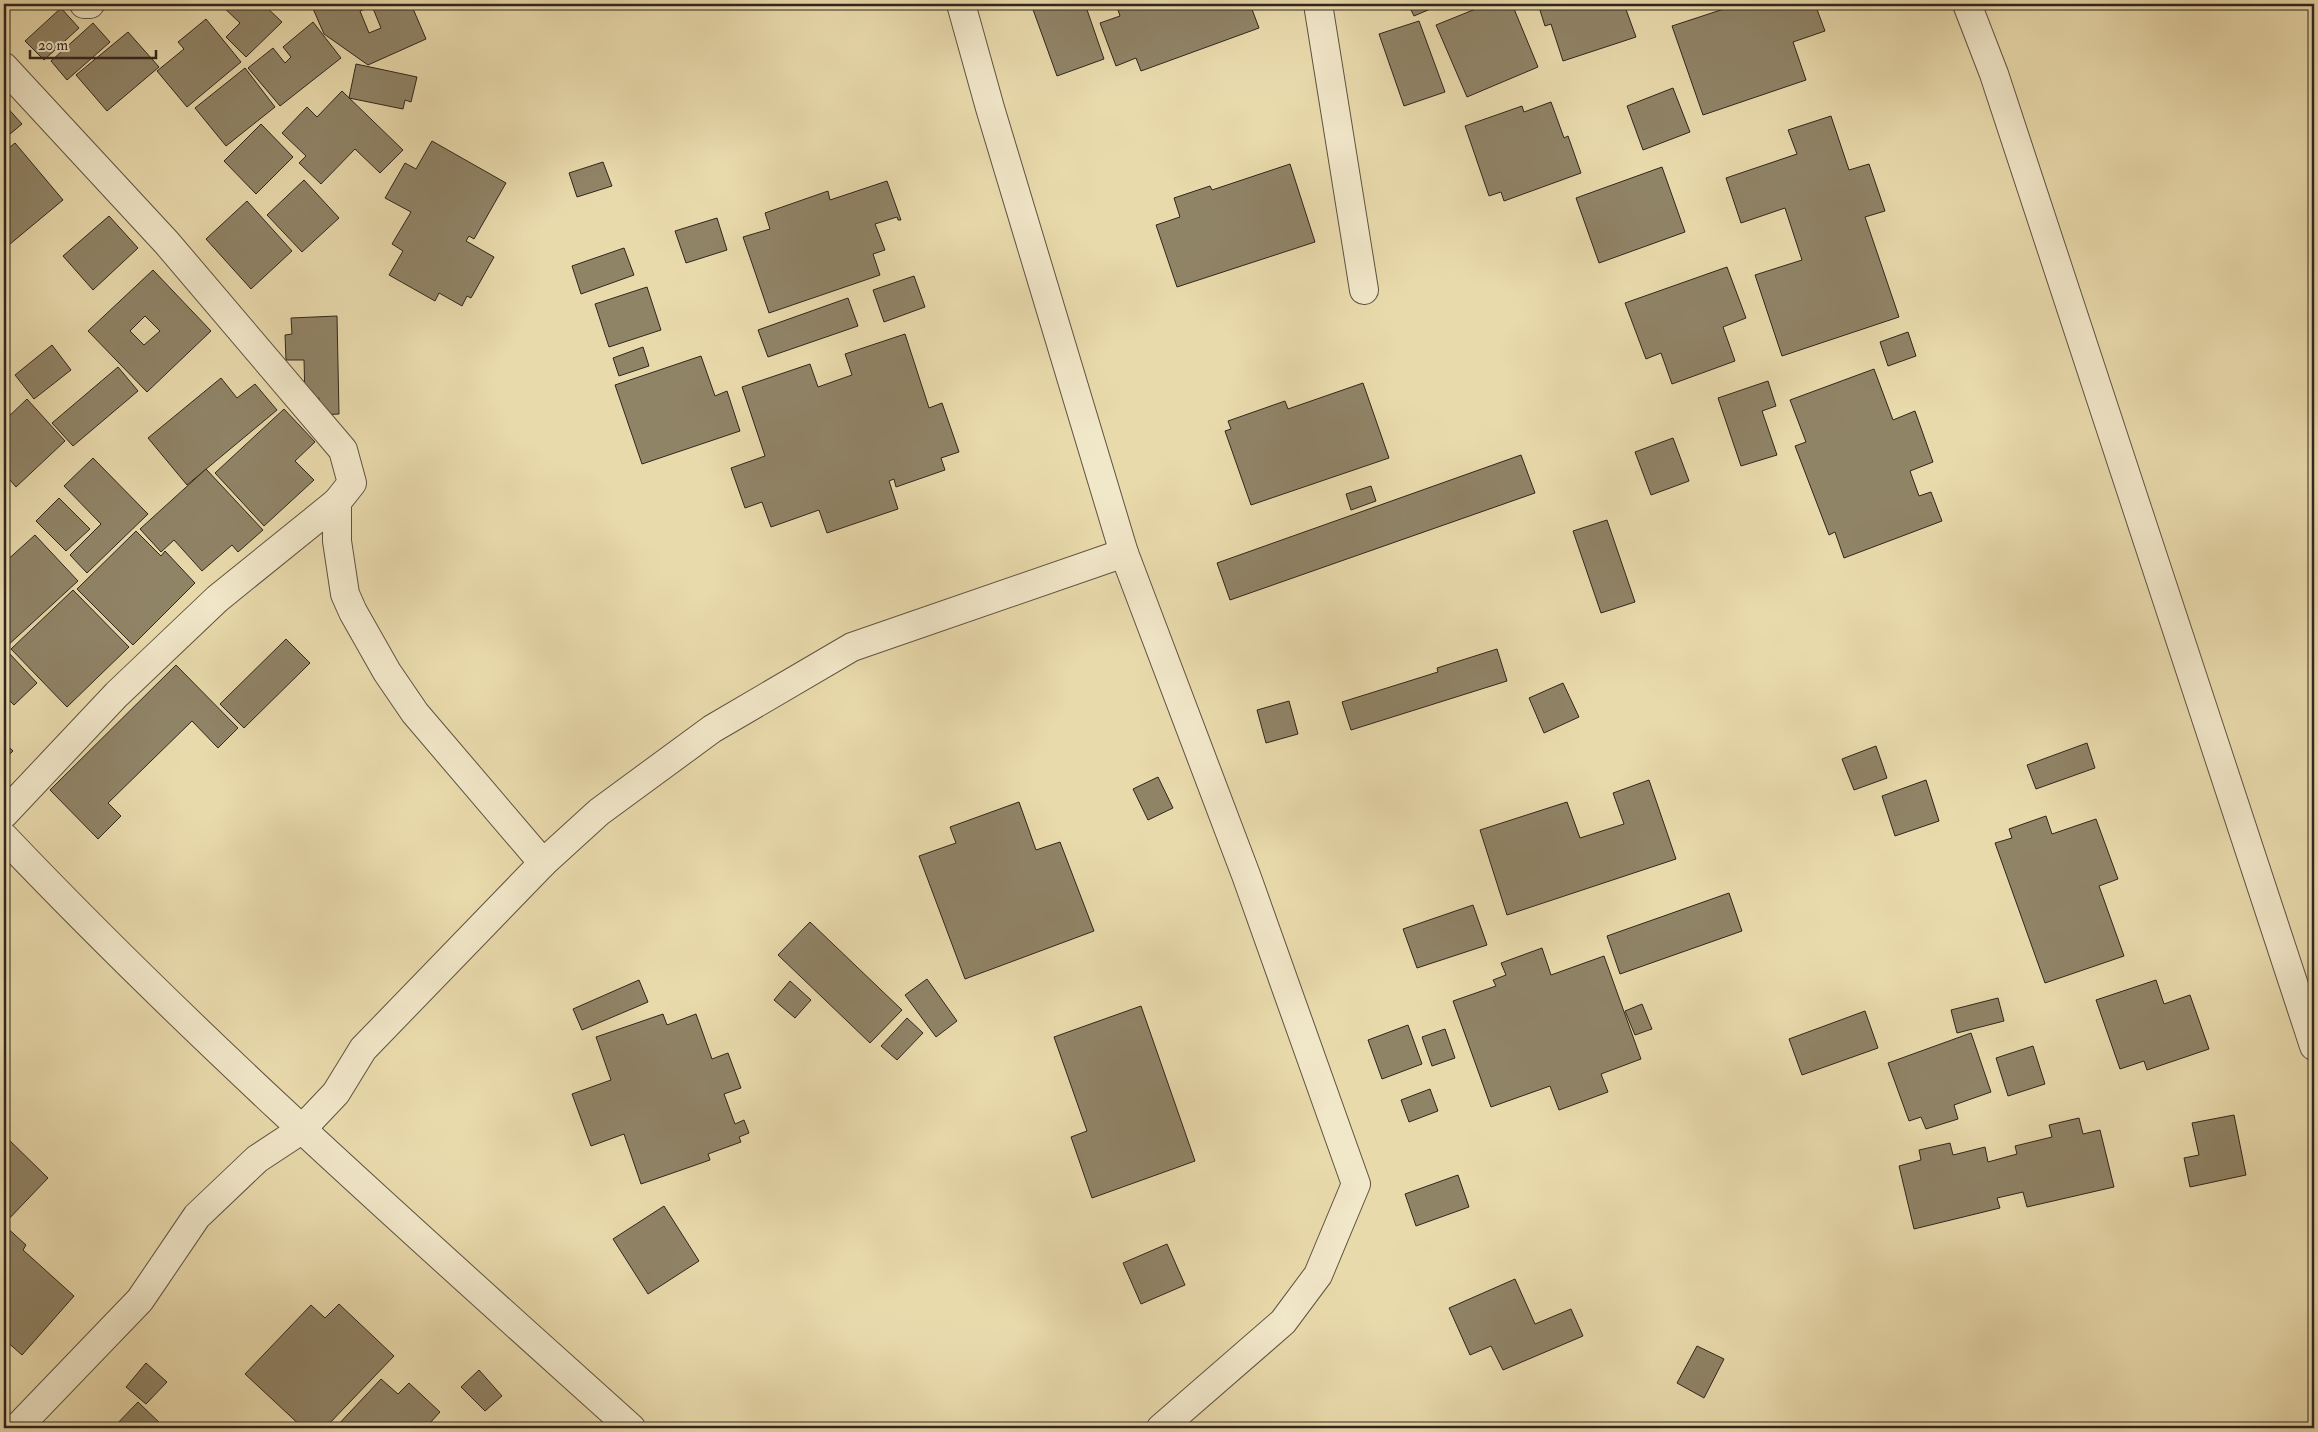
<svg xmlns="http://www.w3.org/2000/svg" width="2318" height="1432" viewBox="0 0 2318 1432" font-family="'IM FELL Double Pica',serif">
<rect width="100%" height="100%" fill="#e9daac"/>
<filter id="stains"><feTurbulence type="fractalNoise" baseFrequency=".004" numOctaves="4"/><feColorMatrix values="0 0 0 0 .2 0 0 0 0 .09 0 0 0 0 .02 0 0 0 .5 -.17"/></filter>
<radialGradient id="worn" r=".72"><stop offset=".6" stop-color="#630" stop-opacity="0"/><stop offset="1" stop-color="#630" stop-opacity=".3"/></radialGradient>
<!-- building -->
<g fill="#908467" stroke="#30261c" fill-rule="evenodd">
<polygon points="220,4 263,4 282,22 246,57 226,37 240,23"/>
<path d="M311,4h100l15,35 -58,26 -44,-31zM372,6l9,22 -12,5 -9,-22z"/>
<polygon points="1031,4 1085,4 1104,59 1057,76"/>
<polygon points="1116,4 1250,4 1259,28 1141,71 1136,58 1116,66 1100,23 1120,16"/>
<polygon points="1408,4 1442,4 1414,16"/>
<polygon points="1488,4 1512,4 1538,67 1467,97 1436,25"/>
<polygon points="1538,4 1624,4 1636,37 1563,61 1551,24 1545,26"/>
<polygon points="1730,4 1815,4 1825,31 1793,42 1806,80 1703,115 1672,26 1730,7"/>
<polygon points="61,8 79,28 44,60 25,41"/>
<polygon points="206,19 241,62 187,107 157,71 184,49 178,42"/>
<polygon points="1419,21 1445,92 1404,106 1379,34"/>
<polygon points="313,22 341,58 280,106 248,68 273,48 285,63 291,57 283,47"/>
<polygon points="93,23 110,42 67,80 51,61"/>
<polygon points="128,32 159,67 107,111 76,75"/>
<polygon points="356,64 417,77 411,102 405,100 403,109 349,98"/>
<polygon points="245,68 275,107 226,146 195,108"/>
<polygon points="1673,88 1690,132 1643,150 1627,106"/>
<polygon points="342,91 403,150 380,173 355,149 321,184 299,163 306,156 282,133 307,107 317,117"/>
<polygon points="1551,102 1564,138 1568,136 1581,173 1504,201 1501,192 1489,196 1465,126 1522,106 1524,112"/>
<polygon points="4,104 22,124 4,139"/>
<polygon points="1831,116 1849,170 1869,164 1885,211 1865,217 1899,317 1782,356 1755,275 1802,260 1785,208 1741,223 1726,178 1797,154 1788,130"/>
<polygon points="261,124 293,157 256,194 224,161"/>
<polygon points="432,141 506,183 474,239 469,236 466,241 494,257 471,298 467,296 462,306 439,293 435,301 389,275 403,251 392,244 411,212 385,198 405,163 416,169"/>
<polygon points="15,143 63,200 4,249 4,152"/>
<polygon points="603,162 612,186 577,197 569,173"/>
<polygon points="1290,164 1315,242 1177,287 1156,225 1180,217 1174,198 1210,186 1212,190"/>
<polygon points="1662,167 1685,232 1599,263 1576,198"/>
<polygon points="304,180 339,218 302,252 267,215"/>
<polygon points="887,181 901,220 898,220 897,217 875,224 885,250 873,254 880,275 769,313 743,237 770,229 765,213 828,191 830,200"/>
<polygon points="247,201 292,251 251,289 206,239"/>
<polygon points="109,216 138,248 93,290 63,256"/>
<polygon points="717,218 727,250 686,263 675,231"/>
<polygon points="624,248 634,275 581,294 572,266"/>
<polygon points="1727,267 1746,318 1723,327 1735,361 1672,384 1661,353 1646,359 1625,303"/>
<path d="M153,270l58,61 -64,61 -59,-61zM145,316l15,15 -16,14 -14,-14z"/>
<polygon points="914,276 925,307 884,322 873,290"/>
<polygon points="647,287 661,330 609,347 595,304"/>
<polygon points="848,298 858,326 768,357 758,330"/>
<polygon points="337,316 339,414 319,415 319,398 305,399 304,360 286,360 285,335 292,334 291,318"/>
<polygon points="1908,332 1916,356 1888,366 1880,342"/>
<polygon points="905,334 929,408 942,403 959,452 941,458 945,470 896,487 894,479 889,481 898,509 827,533 819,510 771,527 762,502 745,508 731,468 765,456 742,387 810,364 818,387 852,375 845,354"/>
<polygon points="52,345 71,370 34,399 15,375"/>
<polygon points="643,347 649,366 619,376 613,358"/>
<polygon points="701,356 715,396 727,391 740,431 642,464 615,385"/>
<polygon points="118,367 138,391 73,446 52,423"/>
<polygon points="1874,369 1893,420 1915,411 1933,462 1910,471 1919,496 1931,492 1942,521 1844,558 1835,532 1829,535 1795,446 1806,442 1790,400"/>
<polygon points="221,378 237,398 255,384 277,410 187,485 148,438"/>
<polygon points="1768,381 1776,406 1762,411 1777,455 1741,466 1718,398"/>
<polygon points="1363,383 1389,458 1251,505 1225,431 1231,429 1228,421 1285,401 1288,409"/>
<polygon points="27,399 65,441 16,487 4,473 4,421"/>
<polygon points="284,409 315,442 295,461 314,480 264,526 215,473"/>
<polygon points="1673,438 1689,481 1651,495 1635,452"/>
<polygon points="1521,455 1535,493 1230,600 1217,563"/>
<polygon points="93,458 148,514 87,573 70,555 101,524 64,486"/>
<polygon points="206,469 263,530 238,552 232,545 202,571 174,540 161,552 140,529"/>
<polygon points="1371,486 1376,501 1351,510 1346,494"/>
<polygon points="59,498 90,529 66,551 36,521"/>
<polygon points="1607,520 1635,602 1601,613 1573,531"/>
<polygon points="136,531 161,556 165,551 195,583 133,645 77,589"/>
<polygon points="35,535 78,581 6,647 4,645 4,563"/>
<polygon points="73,590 129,647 67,707 11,649"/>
<polygon points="286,639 310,663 244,728 220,704"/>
<polygon points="1497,649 1507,681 1351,730 1342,702 1438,672 1437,668"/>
<polygon points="9,653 37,683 14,705 4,695 4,658"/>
<polygon points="176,665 238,728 218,748 192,721 108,803 121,816 98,839 50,790"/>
<polygon points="1563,683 1579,717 1544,733 1529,698"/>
<polygon points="1289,701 1298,734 1266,743 1257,710"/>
<polygon points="4,742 13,751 4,760"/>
<polygon points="2087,743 2095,768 2036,789 2027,765"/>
<polygon points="1876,746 1887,778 1854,790 1842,759"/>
<polygon points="1158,777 1173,808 1148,820 1133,789"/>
<polygon points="1649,780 1676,859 1507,915 1480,830 1567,802 1580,838 1624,824 1613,793"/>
<polygon points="1926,780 1939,821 1895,836 1882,796"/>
<polygon points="1019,802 1036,850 1060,842 1094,931 965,979 919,856 956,843 950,827"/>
<polygon points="2046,816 2052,834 2096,819 2118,879 2099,886 2124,956 2045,983 1995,843 2012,838 2009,829"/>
<polygon points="1729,893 1742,931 1620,974 1607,936"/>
<polygon points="1473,905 1487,945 1417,968 1403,929"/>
<polygon points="810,922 902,1010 870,1043 778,955"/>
<polygon points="1542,948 1551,975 1604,956 1641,1059 1601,1074 1608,1092 1559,1110 1550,1086 1491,1107 1453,1001 1496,986 1493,980 1506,975 1501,963"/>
<polygon points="927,979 957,1021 936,1037 905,995"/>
<polygon points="639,980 648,1002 582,1030 573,1009"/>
<polygon points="2156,980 2164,1004 2190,995 2209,1049 2147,1070 2144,1061 2120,1069 2096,1000"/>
<polygon points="790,981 811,1000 795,1018 774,1000"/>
<polygon points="1998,998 2004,1021 1957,1033 1951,1010"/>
<polygon points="1642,1004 1652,1029 1635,1035 1625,1011"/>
<polygon points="1141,1006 1195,1161 1092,1198 1071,1137 1087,1131 1054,1037"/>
<polygon points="1865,1011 1878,1048 1802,1075 1789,1039"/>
<polygon points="663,1014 667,1025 696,1014 712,1059 728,1053 741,1088 724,1094 735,1124 744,1120 749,1133 739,1137 741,1142 708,1154 710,1160 641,1184 624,1134 591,1146 572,1094 611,1080 596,1037"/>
<polygon points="907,1018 923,1033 897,1060 881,1046"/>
<polygon points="1408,1025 1422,1064 1382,1079 1368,1040"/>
<polygon points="1445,1029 1455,1058 1432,1066 1422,1037"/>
<polygon points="1971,1033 1991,1092 1954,1105 1958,1119 1926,1129 1921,1117 1909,1121 1888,1063"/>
<polygon points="2033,1046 2045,1084 2008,1096 1996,1058"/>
<polygon points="1430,1089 1438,1111 1409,1122 1401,1100"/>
<polygon points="2234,1115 2246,1175 2190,1187 2184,1158 2199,1155 2192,1123"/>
<polygon points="2079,1118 2083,1134 2100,1130 2114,1187 2027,1207 2023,1192 1997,1198 2000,1208 1914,1229 1899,1166 1921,1160 1919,1150 1950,1143 1953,1155 1985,1147 1988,1162 2017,1154 2015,1146 2052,1137 2049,1125"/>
<polygon points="4,1135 48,1178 4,1224"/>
<polygon points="1458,1175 1469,1207 1416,1226 1405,1194"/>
<polygon points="664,1206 699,1261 648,1294 613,1239"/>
<polygon points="4,1225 26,1245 23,1250 74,1296 22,1355 4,1339"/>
<polygon points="1167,1244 1185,1285 1141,1304 1123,1263"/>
<polygon points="1515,1279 1535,1324 1571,1309 1583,1336 1503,1370 1491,1346 1470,1355 1449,1308"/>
<polygon points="339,1304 394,1356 325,1428 303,1428 245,1374 311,1305 325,1318"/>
<polygon points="1697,1346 1724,1359 1704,1398 1677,1383"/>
<polygon points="146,1363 167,1382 146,1404 126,1387"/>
<polygon points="479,1370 502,1396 485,1411 461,1387"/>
<polygon points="381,1379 398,1394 409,1383 440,1412 429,1424 434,1428 335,1428"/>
<polygon points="138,1402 165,1428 113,1428"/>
</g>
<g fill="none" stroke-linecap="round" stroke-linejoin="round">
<!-- minor casing -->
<g stroke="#5e5340" stroke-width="30">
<g id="minor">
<polyline points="84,4 90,4"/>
<polyline points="961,4 990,108 1124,553 1246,875 1356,1184 1318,1275 1283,1322 1161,1428"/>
<polyline points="1318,4 1364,290"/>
<polyline points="1967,4 1994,74 2314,1046"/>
<polyline points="4,67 167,243 343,450 352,483 337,502 337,541 345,594 353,612 387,672 415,713 543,863"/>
<polyline points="4,814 117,694 217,599 337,502"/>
<path d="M4,837c198,208 414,399 627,591"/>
<polyline points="17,1428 140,1300 197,1216 257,1159 301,1130 336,1093 363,1049 543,863 599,812 712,729 852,647 1124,553"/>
</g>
</g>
<!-- minor -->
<use href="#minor" stroke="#f1e7c9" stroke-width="28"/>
</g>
<!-- margin -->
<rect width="2318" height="1432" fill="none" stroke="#e9daac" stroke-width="20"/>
<rect x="5" y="5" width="2308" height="1422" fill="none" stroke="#30261c" stroke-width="2.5"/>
<rect x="10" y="10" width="2298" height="1412" fill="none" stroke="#30261c"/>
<!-- scale -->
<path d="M30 50v8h126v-8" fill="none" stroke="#30261c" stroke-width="2.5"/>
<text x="38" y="50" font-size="15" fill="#30261c" stroke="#f1e7c9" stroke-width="4" paint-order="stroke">20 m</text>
<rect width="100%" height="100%" filter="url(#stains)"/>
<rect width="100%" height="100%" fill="url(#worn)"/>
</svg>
